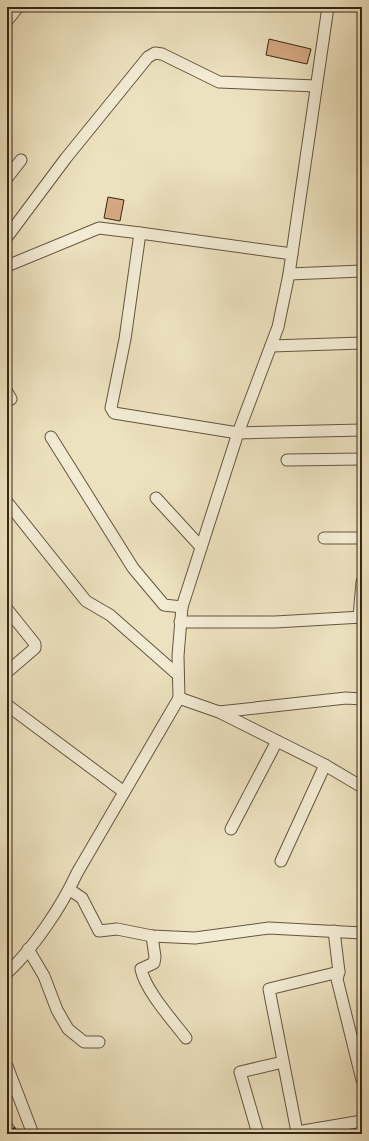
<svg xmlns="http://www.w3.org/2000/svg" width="369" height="1141" viewBox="0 0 369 1141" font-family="Cardo,serif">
<rect width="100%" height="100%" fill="#ede2bf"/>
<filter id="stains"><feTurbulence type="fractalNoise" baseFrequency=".005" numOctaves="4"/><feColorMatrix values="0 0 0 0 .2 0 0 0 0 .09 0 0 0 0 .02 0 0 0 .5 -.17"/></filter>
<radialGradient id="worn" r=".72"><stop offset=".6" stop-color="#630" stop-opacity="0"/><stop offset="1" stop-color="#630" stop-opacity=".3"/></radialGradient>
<!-- building -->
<g fill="#d6a984" stroke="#362715">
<polygon points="269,39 311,49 307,64 266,55"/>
<polygon points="108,197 124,200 120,221 104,218"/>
</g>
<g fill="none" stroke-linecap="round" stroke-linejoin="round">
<!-- minor casing -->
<g stroke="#645640" stroke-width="13">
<g id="minor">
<polyline points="7,21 18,7"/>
<polyline points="7,178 21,160"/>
<polyline points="140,233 292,254"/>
<polyline points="7,237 66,158 148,57 155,53 162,54 219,82 316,86"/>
<polyline points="7,266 99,228 140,233 125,339 111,408 114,413 238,433 362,430"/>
<polyline points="289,274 362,271"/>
<polyline points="271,346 362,343"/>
<polyline points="7,392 11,399"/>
<polyline points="51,437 133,568 164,605 182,607"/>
<polyline points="287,460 362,459"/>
<polyline points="156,498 201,547"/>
<polyline points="7,502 86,601 110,615 178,675"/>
<polyline points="324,538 362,538"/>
<polyline points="7,609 35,644 35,648 7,672"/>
<polyline points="359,617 362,582"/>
<polyline points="180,622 275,622 362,617"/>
<polyline points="179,698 219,712 325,765 362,787"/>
<polyline points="7,705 124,792"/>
<polyline points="219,712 346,698 362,699"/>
<polyline points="231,829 277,741"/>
<polyline points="281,861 325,765"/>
<polyline points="70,890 82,898 99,931 117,929 152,936 195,938 269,928 362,933"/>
<polyline points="334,931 339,972 337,979 362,1080"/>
<path d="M152,936l3,21 -1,6 -13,6c4,21 32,52 45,69"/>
<polyline points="28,949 44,976 57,1010 68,1029 84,1042 99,1042"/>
<polyline points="339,972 269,989 297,1132 362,1121"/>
<path d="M7,973c26,-24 55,-67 70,-100l102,-175 -1,-42 4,-49 56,-174 40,-106 11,-53 39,-267"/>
<polyline points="7,1066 33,1134"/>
<polyline points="258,1134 240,1072 283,1062"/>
</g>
</g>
<!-- minor -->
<use href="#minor" stroke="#f3ecd5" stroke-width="11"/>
<!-- rail casing -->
<g stroke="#362715" stroke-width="4.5">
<polyline id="rail" points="7,1121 18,1134"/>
</g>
<!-- rail -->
<use href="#rail" stroke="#f3ecd5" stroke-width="3" stroke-dasharray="9" stroke-linecap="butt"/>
</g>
<!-- margin -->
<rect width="369" height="1141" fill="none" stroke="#ede2bf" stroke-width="24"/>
<rect x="8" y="8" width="353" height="1125" fill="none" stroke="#362715" stroke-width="2"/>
<rect x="12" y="12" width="345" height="1117" fill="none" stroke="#362715"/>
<rect width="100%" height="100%" filter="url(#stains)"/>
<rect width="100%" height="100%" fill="url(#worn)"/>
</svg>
